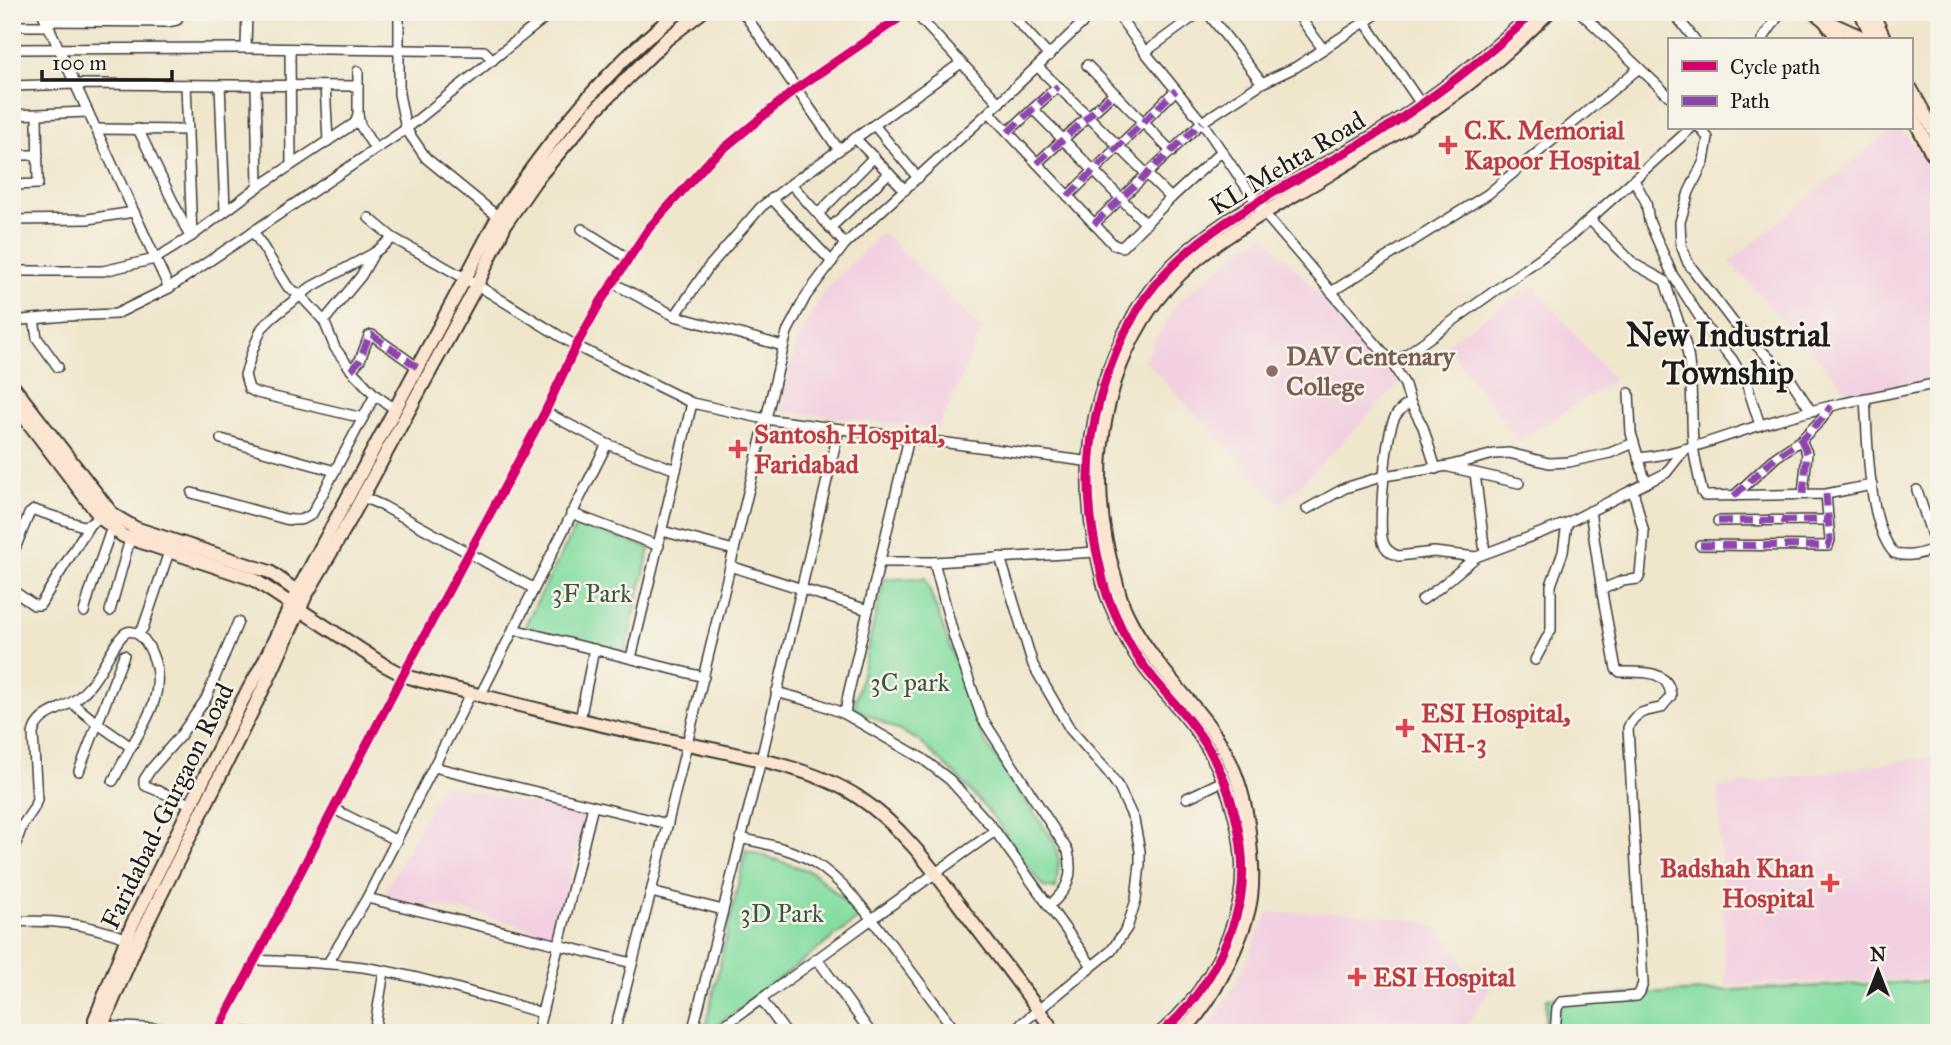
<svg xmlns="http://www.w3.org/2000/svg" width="1951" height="1045" viewBox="0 0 1951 1045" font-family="'IM FELL Great Primer',serif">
<rect width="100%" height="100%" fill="#f7f3e8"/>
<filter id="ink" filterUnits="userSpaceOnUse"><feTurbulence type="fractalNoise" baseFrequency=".0143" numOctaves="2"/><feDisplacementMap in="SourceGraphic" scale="14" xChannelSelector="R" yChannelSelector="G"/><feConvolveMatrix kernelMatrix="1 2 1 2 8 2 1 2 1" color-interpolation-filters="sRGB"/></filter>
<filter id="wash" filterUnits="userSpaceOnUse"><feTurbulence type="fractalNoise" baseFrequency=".00686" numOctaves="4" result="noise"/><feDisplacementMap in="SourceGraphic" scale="28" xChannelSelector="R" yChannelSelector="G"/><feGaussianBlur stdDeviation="1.57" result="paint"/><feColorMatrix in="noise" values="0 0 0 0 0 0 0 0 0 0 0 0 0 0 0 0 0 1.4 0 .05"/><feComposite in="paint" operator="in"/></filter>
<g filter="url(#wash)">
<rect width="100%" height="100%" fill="#efe6cc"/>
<!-- built -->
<g fill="#f2cfe1">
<polygon points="1894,128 1899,128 1939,173 1939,376 1850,394 1730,262"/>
<polygon points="882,232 982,330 938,429 779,410 799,336 825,290"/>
<polygon points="1263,234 1401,382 1281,504 1144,360 1177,303 1232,257"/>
<polygon points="1533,285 1614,380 1518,441 1446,344"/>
<polygon points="1939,757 1939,978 1726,985 1718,788 1921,758"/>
<polygon points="442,785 585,815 555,936 476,913 382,897"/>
<polygon points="1344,912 1422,921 1438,929 1455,950 1465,968 1491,989 1461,1033 1209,1033 1206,1031 1235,985 1268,913"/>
</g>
<!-- green -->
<g fill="#85dda2" stroke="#507c5f" stroke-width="2">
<polygon points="577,524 650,548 625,652 524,627"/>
<polygon points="925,578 984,740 1055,843 1059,862 1056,889 1044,887 1016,852 996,820 958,777 918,740 854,708 884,579"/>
<polygon points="746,850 812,872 862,916 707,1033 704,1033"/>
<polygon points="1939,981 1939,1033 1544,1033 1547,998"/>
</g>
</g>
<g filter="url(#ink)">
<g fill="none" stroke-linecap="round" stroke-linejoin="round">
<!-- street casing -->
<g stroke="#3c3a36" stroke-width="12">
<g id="street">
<polyline points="42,12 169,288"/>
<polyline points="399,12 399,94 406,129 426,158 502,220"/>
<polyline points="743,12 839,150"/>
<polyline points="914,12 999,103"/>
<polyline points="1009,12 1049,56"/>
<polyline points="1116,12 1145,52 1202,122 1263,212 1393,364 1571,236 1691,128"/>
<polyline points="1207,12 1262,83"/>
<polyline points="1296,12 1323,49"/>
<polyline points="1580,12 1669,96"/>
<polyline points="1673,12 1695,40"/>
<polyline points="46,21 167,22 177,20 179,12"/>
<polyline points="1365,22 1423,107"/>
<polyline points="12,26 49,26"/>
<polyline points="1762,40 1781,12"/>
<polyline points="246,48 247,12"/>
<polyline points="12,49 246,48 484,51 493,60"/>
<polyline points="290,49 291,165"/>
<polyline points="1145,52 1200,12"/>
<polyline points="1087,65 1172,152"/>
<polyline points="1038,67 1171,198"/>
<polyline points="186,85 192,236"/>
<polyline points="220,85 225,210"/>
<polyline points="256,85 258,187"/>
<polyline points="12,86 75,84 358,86"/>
<polyline points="325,86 328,141"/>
<polyline points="1033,109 1146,224"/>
<polyline points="989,112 1114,245 1122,247 1171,198 1222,151"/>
<polyline points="12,115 88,112"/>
<polyline points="358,115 360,125 375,149"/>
<polyline points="874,125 918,178"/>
<polyline points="1700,128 1708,138 1704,161 1689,192 1680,222 1681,245 1688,263 1733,322 1791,380 1811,411"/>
<polyline points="96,129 188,130"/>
<polyline points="138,129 190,237"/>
<polyline points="1008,132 1058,86"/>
<polyline points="855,138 905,190"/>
<polyline points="12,155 38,155"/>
<polyline points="1037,163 1114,93"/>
<polyline points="1634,180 1646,202 1649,221 1672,274 1708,330 1732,359 1746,382 1760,425"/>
<polyline points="791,184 845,244"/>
<polyline points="12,185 38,184 37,115"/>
<polyline points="1068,196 1176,90"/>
<polyline points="772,199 832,262"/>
<polyline points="818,214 874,157"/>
<polyline points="369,218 393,238 477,285 576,346 692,403 765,419 1092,462"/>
<polyline points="12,220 88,219 134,212"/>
<path d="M1590,220l44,44 31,17c7,25 18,49 23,74 5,29 3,59 5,88 1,16 6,33 9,49l3,4 121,-2 46,-9"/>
<polyline points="1094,224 1202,122 1262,83 1296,67 1380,12"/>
<polyline points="830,228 889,173"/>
<polyline points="582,229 629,259"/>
<polyline points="253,231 288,287 300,295 324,321 335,348 353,372 375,395 395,409"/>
<polyline points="12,271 103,271 155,259 192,236 258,187 355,123 358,115 358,71"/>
<polyline points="613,283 675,316 783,346"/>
<polyline points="1331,292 1488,194 1639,68"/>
<polyline points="675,316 708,268 761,207 791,184 961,63"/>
<polyline points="34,319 37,338 58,367"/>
<polyline points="12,321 65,316 116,314 169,288 406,129 552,12"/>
<polyline points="324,321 361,276 374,253 393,238"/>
<path d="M1393,364l12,21 5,17c-5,4 -12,9 -15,15 -9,15 -17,108 -12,125 2,7 7,11 15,14l36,-4 42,5"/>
<polyline points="351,370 360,360 369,336 372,335 417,367"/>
<polyline points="1629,393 1631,433 1646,483"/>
<path d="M1865,398c3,41 2,125 29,155 16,6 29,-1 45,-5"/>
<polyline points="1410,402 1423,427 1436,469"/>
<polyline points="545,412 607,444 676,470"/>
<polyline points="363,418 257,393 249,389 245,375 253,349 262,328 272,318 311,287 374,253"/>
<polyline points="221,439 335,471"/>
<polyline points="1801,440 1807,453 1803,494"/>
<path d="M1638,458c44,-4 86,-22 129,-35 56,-17 114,-28 172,-40"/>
<polyline points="1449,467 1519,483"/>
<polyline points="1475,473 1485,553"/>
<polyline points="1917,490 1936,548"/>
<path d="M192,493l93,26c11,2 18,2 27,-5l63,-119"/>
<polyline points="1734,496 1776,457 1801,440 1821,420 1831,406"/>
<polyline points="363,497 383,506 533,588"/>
<polyline points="1307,509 1345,488 1384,476 1448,466 1494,454 1509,453 1549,463 1569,462 1610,453 1634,443"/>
<polyline points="1590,511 1602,591"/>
<polyline points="571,513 659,546"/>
<polyline points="1718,521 1827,520"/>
<polyline points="662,531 734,550"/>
<polyline points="1700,545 1828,546 1830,540 1826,494"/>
<polyline points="12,556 29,514 34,510 83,526 90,524 104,515"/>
<polyline points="1000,557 1033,665 1070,729 1108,772 1119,788 1134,820 1140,851 1140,864 1136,900 1127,928 1111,951 1010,1033"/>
<polyline points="880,562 934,562 1096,552"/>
<path d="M934,562l20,75 28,81 86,133c6,26 0,38 -19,55"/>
<polyline points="730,566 868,610"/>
<polyline points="12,590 34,605 40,605 90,524"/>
<polyline points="1422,600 1439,588 1476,557 1567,523 1666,473 1685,449"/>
<polyline points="110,611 130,539"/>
<polyline points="84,612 90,591 112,527"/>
<polyline points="513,629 704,677"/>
<polyline points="138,634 143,628 169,552"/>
<polyline points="631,658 692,403"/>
<polyline points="1535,660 1551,630 1551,585 1563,552 1567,523"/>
<polyline points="1937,682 1939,682"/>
<polyline points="776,692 817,703 845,714 923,759 950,780 993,828 1092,966"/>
<polyline points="480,696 607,444"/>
<polyline points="72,703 98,724 131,747"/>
<polyline points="845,714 848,695 909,438"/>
<polyline points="580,720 594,649"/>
<polyline points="434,767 668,824"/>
<polyline points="79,771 124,655"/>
<polyline points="1187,798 1225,780"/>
<polyline points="191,804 146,786 144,784 144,780 151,769 180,736 206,699 238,622"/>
<polyline points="334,809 397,841"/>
<path d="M740,838c25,6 50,10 72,23 35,22 59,57 84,90 20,27 40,54 61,82"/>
<path d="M12,855l10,-29 12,-18 3,-9 -4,-65c4,-21 27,-23 42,-34 19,-13 30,-40 43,-59 5,-7 9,-12 18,-8 7,4 13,13 16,21 15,36 -4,64 -21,93 -6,11 -12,23 -18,34"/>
<polyline points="651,892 723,910"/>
<polyline points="367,898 632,963"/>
<path d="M12,922c43,-3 74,2 114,16"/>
<polyline points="817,959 871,1033"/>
<path d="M255,960c36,2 73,2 108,7 61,10 120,29 179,46"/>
<polyline points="328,963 367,898 471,693"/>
<polyline points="761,999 786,1033"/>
<polyline points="100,1026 255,1033"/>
<polyline points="218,1031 403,675 545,412 576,346 601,301 649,228 711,159 796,89 908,12"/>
<polyline points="374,1033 384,971"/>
<polyline points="537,1033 593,806"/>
<polyline points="614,1033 651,892 787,332 806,296 845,244 989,112 1094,12"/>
<polyline points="692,1033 761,760 839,429"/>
<path d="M713,1033c95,-66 187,-136 282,-202"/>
<path d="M1555,1033l2,-25 4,-6 76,-6 3,-4 3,-9 -15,-255c6,-16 18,-17 33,-20l10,-12c-2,-27 -30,-24 -51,-24l-4,-3 -14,-76 1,-4 19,-8 16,-2 2,-4 4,-42 -11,-43"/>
</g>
</g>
<!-- secondary casing -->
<g stroke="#3c3a36" stroke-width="16">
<g id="secondary">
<polyline points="1814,12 1824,20 1868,40"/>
<polyline points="1861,12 1873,40"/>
<polyline points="1872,12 1885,40"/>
<polyline points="1825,21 1839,40"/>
<polyline points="1911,89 1939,140"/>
<polyline points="1911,113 1930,150 1939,162"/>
<polyline points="12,385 113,515 135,528 270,572 302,595"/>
<path d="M12,401l89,117 22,18 130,43 131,86 19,10 19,6c79,19 158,40 238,57 59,14 147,25 198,59 46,30 78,77 111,121 29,38 58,75 86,115"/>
<path d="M95,1033v-14l3,-7 34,-87 109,-222 23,-41 33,-70 201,-375c49,-74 109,-151 181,-205"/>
<polyline points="96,1033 102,1026 138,941 271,673 305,597 351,518 407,414 477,285 506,223 535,181 595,110 667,39 702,12"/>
<path d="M1161,1033c39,-32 68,-83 79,-132 10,-52 -10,-124 -41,-167 -19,-28 -46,-52 -64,-81 -10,-16 -19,-36 -26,-53 -5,-12 -7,-25 -10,-38 -22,-89 -8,-171 37,-250 50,-86 163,-129 244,-180 55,-35 107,-75 154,-120"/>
<path d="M1180,1033c6,-6 13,-12 18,-19 21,-27 49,-84 53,-117 3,-22 0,-44 -2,-65 -4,-36 -16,-73 -38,-103 -28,-38 -63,-71 -84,-115 -6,-11 -9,-25 -12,-37 -26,-84 -19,-180 28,-257 41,-68 121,-106 187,-146 46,-28 94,-56 137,-89 29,-22 56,-47 82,-73"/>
</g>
</g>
<!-- street -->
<use href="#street" stroke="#fff" stroke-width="9"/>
<!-- secondary -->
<use href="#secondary" stroke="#fce5d0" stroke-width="12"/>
<!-- quiet -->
<g stroke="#8e44ad" stroke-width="7" stroke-dasharray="14 7" stroke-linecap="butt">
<polyline points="1008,132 1058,86"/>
<polyline points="1037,163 1114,93"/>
<polyline points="1068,196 1176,90"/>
<polyline points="1094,224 1202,122"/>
<polyline points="351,370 360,360 369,336 372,335 417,367"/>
<polyline points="1801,440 1807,453 1803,494"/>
<polyline points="1734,496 1776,457 1801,440 1821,420 1831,406"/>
<polyline points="1718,521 1827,520"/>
<polyline points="1700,545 1828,546 1830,540 1826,494"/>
</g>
<!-- cycleway casing -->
<g stroke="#f7f3e8" stroke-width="13">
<g id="cycleway">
<polyline points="218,1031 403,675 545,412 576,346 601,301 649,228 711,159 796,89 908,12"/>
<path d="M1161,1033c39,-32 68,-83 79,-132 10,-52 -10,-124 -41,-167 -19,-28 -46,-52 -64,-81 -10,-16 -19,-36 -26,-53 -5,-12 -7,-25 -10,-38 -22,-89 -8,-171 37,-250 50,-86 163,-129 244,-180 55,-35 107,-75 154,-120"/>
</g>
</g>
<!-- cycleway -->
<use href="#cycleway" stroke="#d6006c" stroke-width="9"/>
</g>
</g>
<!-- markers -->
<g fill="#e0444e" stroke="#f7f3e8" stroke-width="2.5">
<path d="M1444.5 134.5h7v7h7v7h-7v7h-7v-7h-7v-7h7z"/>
<path d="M734.5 438.5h7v7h7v7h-7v7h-7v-7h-7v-7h7z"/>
<path d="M1401.5 717.5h7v7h7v7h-7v7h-7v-7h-7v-7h7z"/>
<path d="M1826.5 872.5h7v7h7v7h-7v7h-7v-7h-7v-7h7z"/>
<path d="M1353.5 966.5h7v7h7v7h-7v7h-7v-7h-7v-7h7z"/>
</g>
<circle fill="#8d6e63" stroke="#f7f3e8" stroke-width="2.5" cx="1272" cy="371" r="7"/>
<g text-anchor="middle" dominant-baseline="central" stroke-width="5" stroke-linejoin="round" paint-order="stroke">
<!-- health labels -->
<g font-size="26" font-weight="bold" fill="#be3a42" stroke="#f7f3e8" text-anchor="start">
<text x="1464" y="130">C.K. Memorial<tspan x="1464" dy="30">Kapoor Hospital</tspan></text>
<text x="754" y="434">Santosh Hospital,<tspan x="754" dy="30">Faridabad</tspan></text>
<text x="1421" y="713">ESI Hospital,<tspan x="1421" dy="30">NH-3</tspan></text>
<text x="1814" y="868" text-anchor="end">Badshah Khan<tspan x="1814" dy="30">Hospital</tspan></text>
<text x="1373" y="977">ESI Hospital</text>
</g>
<!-- street labels -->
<g font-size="26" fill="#1c1c1c" stroke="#f7f3e8">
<text transform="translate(1287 163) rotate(-31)">KL Mehta Road</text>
<text transform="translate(167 806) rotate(-64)">Faridabad-Gurgaon Road</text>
</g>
<!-- education labels -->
<g font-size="26" font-weight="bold" fill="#785e54" stroke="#f7f3e8" text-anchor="start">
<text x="1286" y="356">DAV Centenary<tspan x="1286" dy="30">College</tspan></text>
</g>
<!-- park labels -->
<g font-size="26" fill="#3c5644" stroke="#f7f3e8">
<text x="592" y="593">3F Park</text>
<text x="910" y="682">3C park</text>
<text x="782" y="913">3D Park</text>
</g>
<!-- district labels -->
<g font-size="33" font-weight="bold" fill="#1c1c1c" stroke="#f7f3e8">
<text x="1728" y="335">New Industrial<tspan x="1728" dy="38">Township</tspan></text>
</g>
</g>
<!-- margin -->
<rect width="1951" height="1045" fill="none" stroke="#f7f3e8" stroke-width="42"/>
<!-- legend -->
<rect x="1668" y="38" width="245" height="91" fill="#f7f3e8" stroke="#9f9d96" stroke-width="2"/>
<rect x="1682" y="61" width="35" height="10" fill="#d6006c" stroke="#9f9d96" stroke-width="2"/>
<text x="1730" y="74" font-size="21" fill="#1c1c1c">Cycle path</text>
<rect x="1682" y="96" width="35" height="10" fill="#8e44ad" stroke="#9f9d96" stroke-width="2"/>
<text x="1730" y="108" font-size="21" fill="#1c1c1c">Path</text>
<!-- north arrow -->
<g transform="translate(1878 971)" stroke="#f7f3e8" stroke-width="5" paint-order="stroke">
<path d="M0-5L12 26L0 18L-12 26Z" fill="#1c1c1c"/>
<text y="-10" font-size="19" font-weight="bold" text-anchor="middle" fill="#1c1c1c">N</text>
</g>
<!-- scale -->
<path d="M42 70v10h130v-10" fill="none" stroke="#1c1c1c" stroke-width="3.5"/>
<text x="52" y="70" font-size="21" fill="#1c1c1c" stroke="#f7f3e8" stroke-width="5" paint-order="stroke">100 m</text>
</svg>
